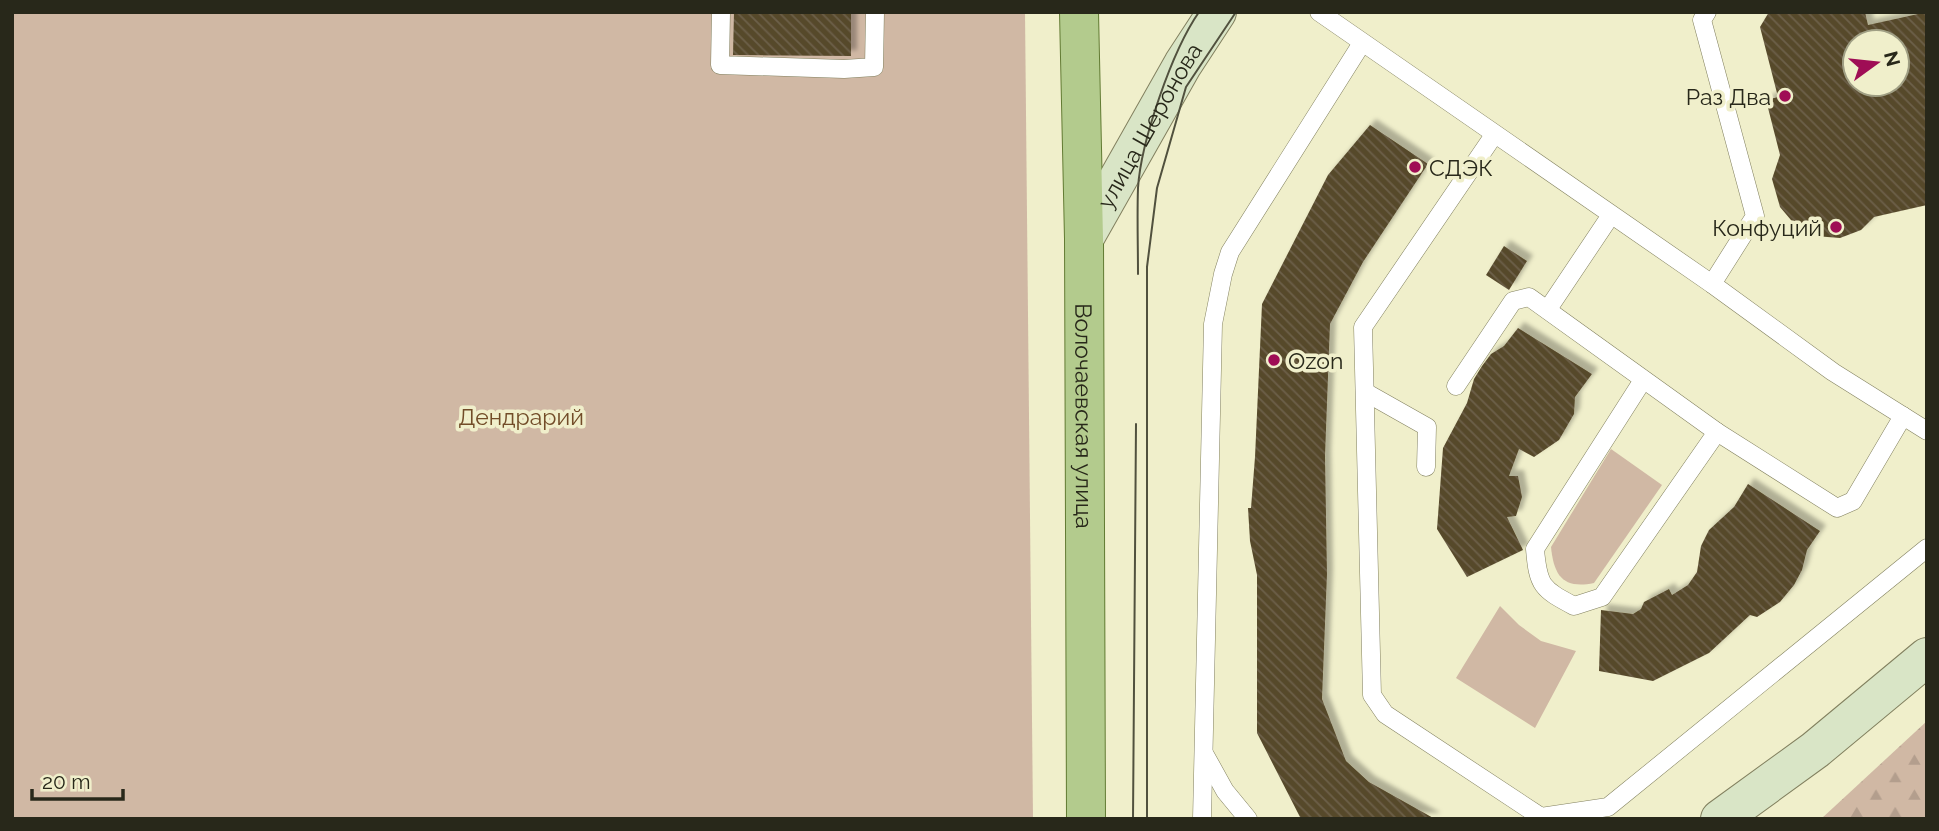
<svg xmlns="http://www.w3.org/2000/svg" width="1939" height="831" viewBox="0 0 1939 831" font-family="Raleway,sans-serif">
<defs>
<pattern id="forest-firs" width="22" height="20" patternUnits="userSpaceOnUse" patternTransform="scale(1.75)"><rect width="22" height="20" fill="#d0b8a4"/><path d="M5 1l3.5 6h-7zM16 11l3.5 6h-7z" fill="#b39e8d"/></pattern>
<pattern id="building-back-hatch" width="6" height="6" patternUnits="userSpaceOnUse" patternTransform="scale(1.75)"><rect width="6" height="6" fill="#57492c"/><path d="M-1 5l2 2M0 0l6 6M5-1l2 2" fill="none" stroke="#6c6048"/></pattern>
<filter id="shadow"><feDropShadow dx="6" dy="-6" stdDeviation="2" flood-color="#0004"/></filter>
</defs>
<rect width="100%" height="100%" fill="#f0efcb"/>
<!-- forest -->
<polygon fill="url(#forest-firs)" points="1927,721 1927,819 1821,819"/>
<!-- park -->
<g fill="#d0b8a4">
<polygon points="12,12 1025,12 1033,819 12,819"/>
<path d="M1611,449l51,36 -68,98c-30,6 -40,-6 -43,-36z"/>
<polygon points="1500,606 1519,625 1541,641 1576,651 1535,728 1456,678"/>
</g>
<!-- building -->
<g fill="url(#building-back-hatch)" fill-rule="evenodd" filter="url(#shadow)">
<polygon points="734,12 851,12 851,56 733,55"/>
<path d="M1769,12h96l3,13 59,-13v193l-53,12 -13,13 -21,8 -25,-2 -19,-10 -16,-19 -8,-28 8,-24 -14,-55 12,-3 -18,-70zM1855,42h42v42h-42z"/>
<polygon points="1370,125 1428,164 1363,262 1330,324 1325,456 1327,574 1322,699 1346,761 1369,782 1435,819 1301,819 1257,733 1257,575 1250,541 1248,508 1251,508 1255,457 1262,304 1328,175"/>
<polygon points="1504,246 1527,261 1509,290 1486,275"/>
<polygon points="1518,328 1592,374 1575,397 1574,414 1559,440 1534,457 1519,449 1509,476 1518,476 1522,497 1516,516 1507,517 1523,550 1467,577 1437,529 1443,448 1467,403 1474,379 1482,366 1491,354 1504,346"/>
<polygon points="1748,484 1820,531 1807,550 1802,570 1794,585 1780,602 1757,617 1750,615 1709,653 1653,681 1599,671 1601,610 1633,614 1641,609 1644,602 1669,589 1672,595 1688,585 1697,572 1701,546 1709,530 1734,507"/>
</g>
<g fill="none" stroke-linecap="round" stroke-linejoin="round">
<!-- lane casing -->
<g stroke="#82805f" stroke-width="19">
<g id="lane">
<polyline points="721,12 720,65 844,69 874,67 875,12"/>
<polyline points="1319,12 1712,284 1833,372 1927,431"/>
<polyline points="1707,12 1702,20 1755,216 1712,284"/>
<polyline points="1494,135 1363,327 1372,695 1385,714 1541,817 1608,807 1927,548"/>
<polyline points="1548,309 1611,215"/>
<path d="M1456,386l57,-85 16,-4 188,135 -115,165 -28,9c-32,-17 -36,-20 -39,-57l108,-169"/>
<polyline points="1365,392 1427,427 1426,467"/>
<polyline points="1717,432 1837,508 1853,501 1903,416"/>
<polyline points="1205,755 1225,791 1248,819"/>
<polyline points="1202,819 1213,324 1223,274 1230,252 1362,43"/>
</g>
</g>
<!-- secondary casing -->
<g stroke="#82805f" stroke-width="40">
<g id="secondary">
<path id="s1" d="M1084,239l99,-175 34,-52"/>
<polyline points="1720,819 1815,750 1927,657"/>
</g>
</g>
<!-- primary casing -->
<g stroke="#627b33" stroke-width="40">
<g id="primary">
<path id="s2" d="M1079,12l5,227 2,580"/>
</g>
</g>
<!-- lane -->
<use href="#lane" stroke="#fff" stroke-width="18"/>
<!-- secondary -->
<use href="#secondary" stroke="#d9e5c6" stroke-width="38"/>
<!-- primary -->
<use href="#primary" stroke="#b3cb8d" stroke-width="38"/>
<!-- tram -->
<g stroke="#51513e" stroke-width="2">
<path d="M1138,274c0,-29 -1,-58 0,-86 3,-47 34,-137 61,-176"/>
<polyline points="1133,819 1136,424"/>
<polyline points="1147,819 1147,267 1157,188 1186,87 1236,12"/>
</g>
</g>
<!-- markers -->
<g fill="#9f0d55" stroke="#f0efcb" stroke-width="2.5">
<circle cx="1785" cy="96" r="7"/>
<circle cx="1415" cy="167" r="7"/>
<circle cx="1836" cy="227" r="7"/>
<circle cx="1274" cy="360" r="7"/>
</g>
<g text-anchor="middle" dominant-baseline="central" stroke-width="7" stroke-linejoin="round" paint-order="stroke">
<!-- poi labels -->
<g font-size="23" fill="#28281a" stroke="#f0efcb" text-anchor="end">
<text x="1771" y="96">Раз Два</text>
<text x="1429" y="167" text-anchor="start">СДЭК</text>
<text x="1822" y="227">Конфуций</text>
<text x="1288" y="360" text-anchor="start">Ozon</text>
</g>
<!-- street labels -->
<g font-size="23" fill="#28281a" stroke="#f0efcb">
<text stroke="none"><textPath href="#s1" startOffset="131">улица Шеронова</textPath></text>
<text stroke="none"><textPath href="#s2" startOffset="404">Волочаевская улица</textPath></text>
</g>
<!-- park labels -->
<g font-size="23" fill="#724c28" stroke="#f0efcb">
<text x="521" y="416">Дендрарий</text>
</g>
</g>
<!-- border -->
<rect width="1939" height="831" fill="none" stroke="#28281a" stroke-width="28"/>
<!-- north arrow -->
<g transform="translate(1876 63) rotate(75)"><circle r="33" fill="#f0efcb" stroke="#a09f84" stroke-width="2"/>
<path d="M0-5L12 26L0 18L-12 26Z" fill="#9f0d55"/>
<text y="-10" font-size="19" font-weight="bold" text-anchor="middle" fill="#28281a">N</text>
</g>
<!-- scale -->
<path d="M32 789v10h91v-10" fill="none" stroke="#28281a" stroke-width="3.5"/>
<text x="42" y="789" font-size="21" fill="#28281a" stroke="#f0efcb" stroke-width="5" paint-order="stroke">20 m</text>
</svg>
